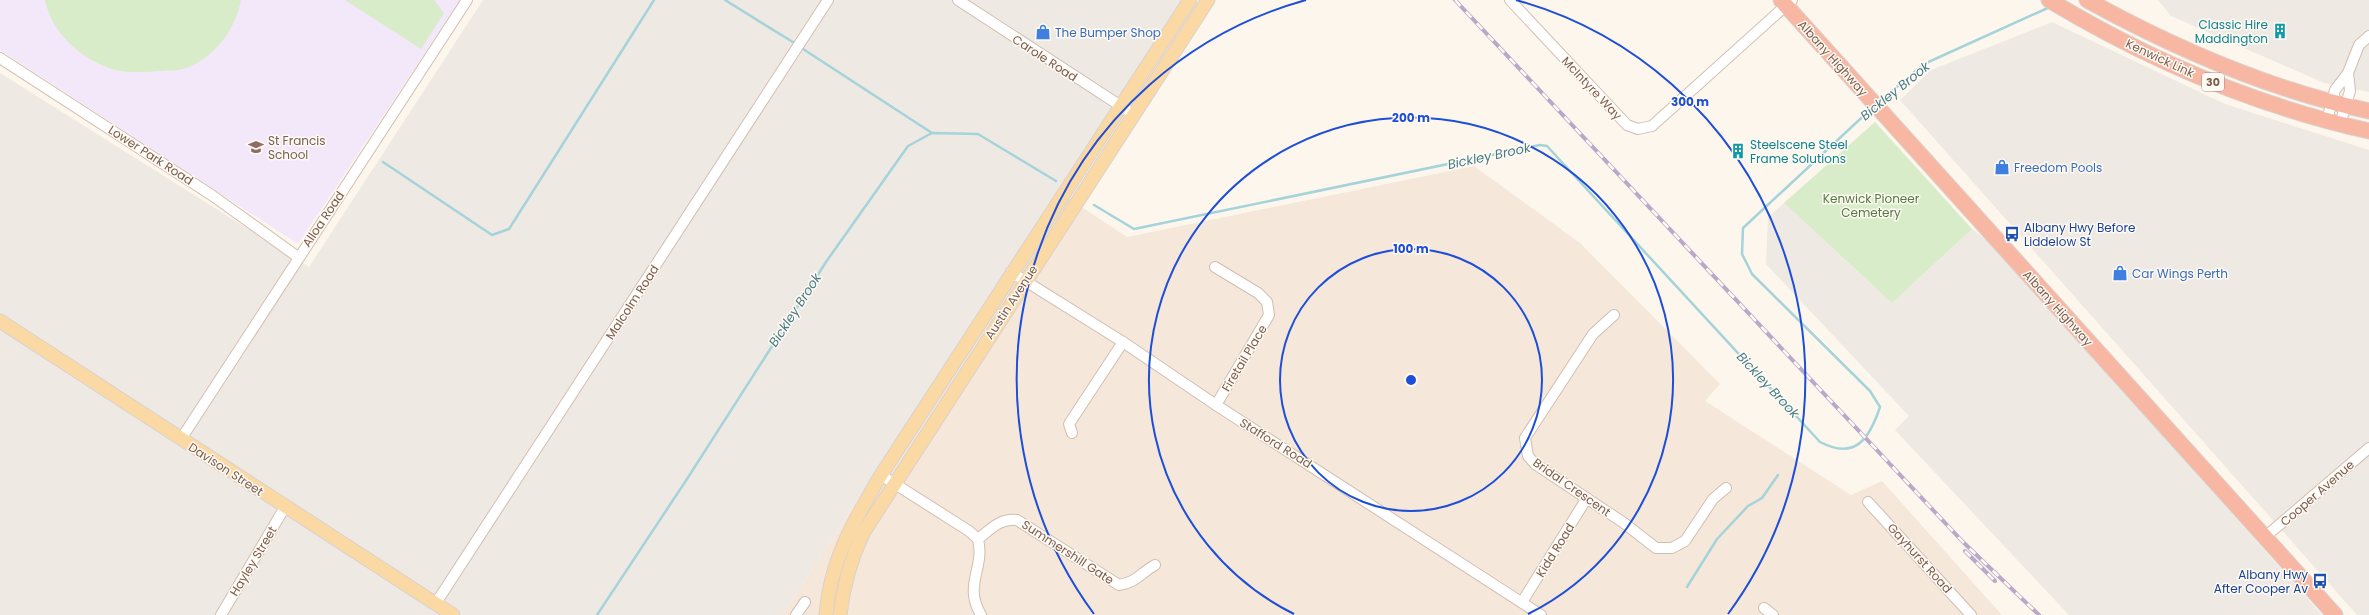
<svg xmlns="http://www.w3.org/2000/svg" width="2369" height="615" viewBox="0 0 2369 615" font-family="Poppins,sans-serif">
<rect width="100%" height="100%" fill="#fdf6ec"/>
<!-- residential -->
<polygon fill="#f5e8da" points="1474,166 1580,243 1720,384 1705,401 1851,495 1882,481 2002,615 782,615 1059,192 1127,237"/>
<!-- industrial -->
<g fill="#efe9e4">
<polygon points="483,0 1184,0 782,615 0,615 0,73 309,267"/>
<polygon points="2158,0 2369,0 2369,92 2324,83 2171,16"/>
<polygon points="2052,22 2225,104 2369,150 2369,615 2357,615 1900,100 1931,70"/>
<polygon points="1784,203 1892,303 1972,229 1991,243 2322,615 2069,615 1895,430 1909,416 1766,264 1768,217"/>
</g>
<!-- education -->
<polygon fill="#f3e8fa" points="0,0 460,0 298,244 0,50"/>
<!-- green -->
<g fill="#d8ecc9">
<path d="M45,0h196c-5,29 -27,58 -55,68 -7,3 -17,2 -25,3 -14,1 -32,2 -46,-1 -33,-10 -63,-36 -70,-70z"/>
<polygon points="345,0 434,0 444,13 421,49"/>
<polygon points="1875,122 1972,229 1892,303 1784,203"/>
</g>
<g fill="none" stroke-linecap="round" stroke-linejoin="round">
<!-- stream -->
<g stroke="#a5d3da" stroke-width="2.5">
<polyline points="725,0 796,44"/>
<polyline points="800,47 932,133"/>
<polyline points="1879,102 1924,64 2050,7"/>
<polyline points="383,162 492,235 509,229 654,0"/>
<path d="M1094,205l40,24 406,-84 7,1 273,296c35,18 49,-2 60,-35l-10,-16 -118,-117 -10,-20 1,-26 129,-120"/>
<polyline points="1687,587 1717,539 1748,506 1762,498 1778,475"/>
<polyline points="597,615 687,479 826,262 908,146 932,133 978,134 1056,181"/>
</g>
<!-- minor casing -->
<g stroke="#d1beb0" stroke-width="12">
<g id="minor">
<polyline points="958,0 1133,114"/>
<polyline points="1510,0 1627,125 1638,129 1652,126 1792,0"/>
<polyline points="0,58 213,196 298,257"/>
<polyline points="2327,120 2335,90 2348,73 2359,45 2369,36"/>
<polyline points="2340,124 2350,91 2348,73"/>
<polyline points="1215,267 1258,293 1267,302 1269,315 1216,405"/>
<polyline points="1011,272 1123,342 1216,405 1541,615"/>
<polyline points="1614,315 1593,334 1525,438 1528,456 1535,464 1624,523 1656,548 1672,548 1685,541 1713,499 1726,488"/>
<polyline points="1072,433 1069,424 1123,342"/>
<polyline points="181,439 467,0"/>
<path d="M881,475l88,56 9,8c13,-10 22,-21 39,-19l102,65c18,-3 20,-11 36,-20"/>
<polyline points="1868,502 1971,615"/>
<polyline points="2265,537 2369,448"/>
<path d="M978,539c7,31 -15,45 3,76"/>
<polyline points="1522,602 1587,498"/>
<polyline points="436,603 828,0"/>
<polyline points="1764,608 1773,615"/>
<polyline points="221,615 285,507"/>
<polyline points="796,615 805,602"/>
</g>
</g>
<!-- major casing -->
<g stroke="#dad1cd" stroke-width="15">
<g id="major">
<polyline points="0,321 453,615"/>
<path d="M826,615c4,-55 28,-94 55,-140l309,-475"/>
<path d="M840,615c3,-28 11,-56 23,-82l345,-533"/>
</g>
</g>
<!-- highway casing -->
<g stroke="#dad1cd" stroke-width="17">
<g id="highway">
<polyline points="1781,0 2335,615"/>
<path d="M2049,0c98,59 208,106 320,131"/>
<path d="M2087,0c89,49 183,90 282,111"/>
</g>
</g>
<!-- minor -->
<use href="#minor" stroke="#fff" stroke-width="10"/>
<!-- major -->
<use href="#major" stroke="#fbd9a5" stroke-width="13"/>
<!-- highway -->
<use href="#highway" stroke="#f7b7a3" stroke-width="15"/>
<!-- rail casing -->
<g stroke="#b9a8c9" stroke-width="4">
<g id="rail">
<polyline points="1455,0 1963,542 2039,615"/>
<polyline points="1965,551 1995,581"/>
</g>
</g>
<!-- rail -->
<use href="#rail" stroke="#fffaf3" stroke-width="2.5" stroke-dasharray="8" stroke-linecap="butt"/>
</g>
<!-- distance rings -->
<g fill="none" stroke="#1d4ed8" stroke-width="2">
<circle cx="1411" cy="380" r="131"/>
<path d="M1294 614A262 262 0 1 1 1528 614"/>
<path d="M1094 614A394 394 0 0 1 1306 0M1516 0A394 394 0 0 1 1728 614"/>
</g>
<!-- icons -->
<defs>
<g id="building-bare" transform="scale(1.2)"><path d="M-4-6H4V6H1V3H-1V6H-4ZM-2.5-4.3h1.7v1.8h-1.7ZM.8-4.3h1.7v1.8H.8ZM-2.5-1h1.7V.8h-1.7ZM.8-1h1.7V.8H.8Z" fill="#0f9aa8" stroke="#fffaf3" stroke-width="2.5" paint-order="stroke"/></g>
<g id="shop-bare" transform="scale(1.2)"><path d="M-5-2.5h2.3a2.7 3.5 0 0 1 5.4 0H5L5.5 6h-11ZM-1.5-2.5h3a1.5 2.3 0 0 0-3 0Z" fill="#3f7fe0" stroke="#fffaf3" stroke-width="2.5" paint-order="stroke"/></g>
<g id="school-bare" transform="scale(1.2)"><path d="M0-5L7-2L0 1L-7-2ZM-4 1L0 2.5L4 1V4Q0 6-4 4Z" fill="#8d6e63" stroke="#fffaf3" stroke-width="2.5" paint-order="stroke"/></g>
<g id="bus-bare" transform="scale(1.2)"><path d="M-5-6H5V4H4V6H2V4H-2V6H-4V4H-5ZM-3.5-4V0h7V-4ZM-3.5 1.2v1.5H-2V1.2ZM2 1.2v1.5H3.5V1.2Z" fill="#1a4fb4" stroke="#fffaf3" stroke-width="2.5" paint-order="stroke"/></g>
</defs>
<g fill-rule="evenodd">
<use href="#building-bare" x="2280" y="31"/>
<use href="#shop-bare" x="1043" y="32"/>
<use href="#school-bare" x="256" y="147"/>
<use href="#building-bare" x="1738" y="151"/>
<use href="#shop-bare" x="2002" y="167"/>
<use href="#bus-bare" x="2012" y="234"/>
<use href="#shop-bare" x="2120" y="273"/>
<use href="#bus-bare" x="2320" y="581"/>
</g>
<g text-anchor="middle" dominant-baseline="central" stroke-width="3" stroke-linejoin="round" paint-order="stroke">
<!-- shield labels -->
<rect fill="#fffaf3" stroke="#a28b7f" stroke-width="1" x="2202" y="73" width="22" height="18" rx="3"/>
<g font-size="11" font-weight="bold" fill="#7a5c4d">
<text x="2213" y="82">30</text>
</g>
<!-- culture labels -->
<g font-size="12" fill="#0d838f" stroke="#fffaf3" text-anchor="end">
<text x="2268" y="24">Classic Hire<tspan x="2268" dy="14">Maddington</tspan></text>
<text x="1750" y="144" text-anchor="start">Steelscene Steel<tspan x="1750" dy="14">Frame Solutions</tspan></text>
</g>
<!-- shop labels -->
<g font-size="12" fill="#366cbe" stroke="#fffaf3" text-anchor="start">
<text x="1055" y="32">The Bumper Shop</text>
<text x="2014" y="167">Freedom Pools</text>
<text x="2132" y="273">Car Wings Perth</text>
</g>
<!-- street labels -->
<g font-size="12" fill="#7a5c4d" stroke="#fffaf3">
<text transform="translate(1045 58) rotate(33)">Carole Road</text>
<text transform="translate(1833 58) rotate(48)">Albany Highway</text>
<text transform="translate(2160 58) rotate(25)">Kenwick Link</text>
<text transform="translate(1592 88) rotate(47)">McIntyre Way</text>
<text transform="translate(151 155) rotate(33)">Lower Park Road</text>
<text transform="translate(323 219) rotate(-56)">Alloa Road</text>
<text transform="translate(632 302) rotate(-57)">Malcolm Road</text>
<text transform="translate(1011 302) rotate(-57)">Austin Avenue</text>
<text transform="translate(2058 308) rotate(48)">Albany Highway</text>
<text transform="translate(1244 358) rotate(-59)">Firetail Place</text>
<text transform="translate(1276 443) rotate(32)">Stafford Road</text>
<text transform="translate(226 469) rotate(33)">Davison Street</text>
<text transform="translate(1572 487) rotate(35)">Bridal Crescent</text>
<text transform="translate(2317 493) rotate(-41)">Cooper Avenue</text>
<text transform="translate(1555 550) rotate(-58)">Kidd Road</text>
<text transform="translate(1068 552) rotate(33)">Summershill Gate</text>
<text transform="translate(1920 558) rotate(48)">Gayhurst Road</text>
<text transform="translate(253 561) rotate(-59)">Hayley Street</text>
</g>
<!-- education labels -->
<g font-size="12" fill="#785e54" stroke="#fffaf3" text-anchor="start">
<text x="268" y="140">St Francis<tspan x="268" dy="14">School</tspan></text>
</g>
<!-- park labels -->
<g font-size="12" fill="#537a41" stroke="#fffaf3">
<text x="1871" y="198">Kenwick Pioneer<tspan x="1871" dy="14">Cemetery</tspan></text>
</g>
<!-- transit labels -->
<g font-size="12" fill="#164399" stroke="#fffaf3" text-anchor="start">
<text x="2024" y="227">Albany Hwy Before<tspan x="2024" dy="14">Liddelow St</tspan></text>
<text x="2308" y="574" text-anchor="end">Albany Hwy<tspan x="2308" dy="14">After Cooper Av</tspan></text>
</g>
<!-- water labels -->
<g font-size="13" font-style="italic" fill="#437c86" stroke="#fffaf3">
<text transform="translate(1895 91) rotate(-39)">Bickley Brook</text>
<text transform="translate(1489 156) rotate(-12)">Bickley Brook</text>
<text transform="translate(795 310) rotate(-57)">Bickley Brook</text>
<text transform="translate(1768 385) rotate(47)">Bickley Brook</text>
</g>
</g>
<circle cx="1411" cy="380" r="6" fill="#1d4ed8" stroke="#fffaf3" stroke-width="2"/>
<g font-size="12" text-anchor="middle" font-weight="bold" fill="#1d4ed8" stroke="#fffaf3" stroke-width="3" stroke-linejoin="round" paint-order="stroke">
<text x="1690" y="106">300 m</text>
<text x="1411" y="122">200 m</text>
<text x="1411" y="253">100 m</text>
</g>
</svg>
